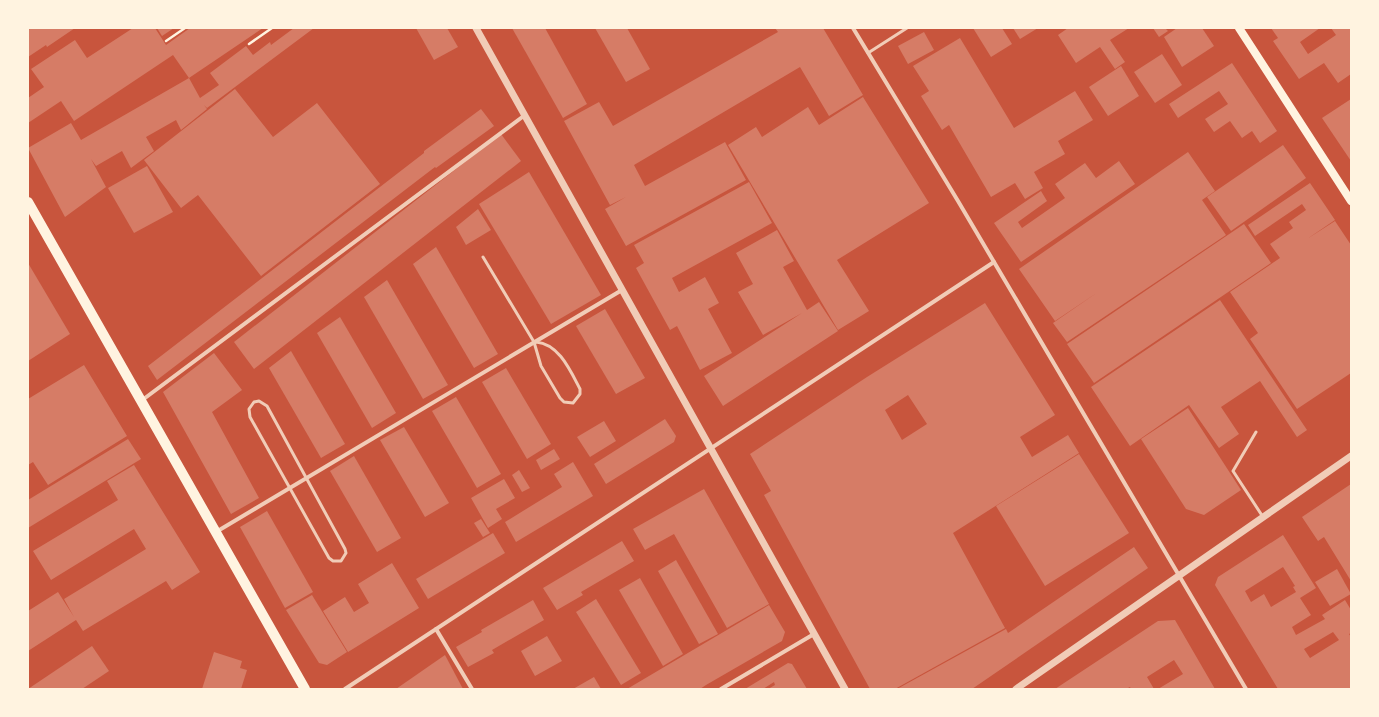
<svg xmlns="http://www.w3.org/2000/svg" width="1379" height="717" viewBox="0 0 1379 717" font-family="'Nunito Sans',sans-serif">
<rect width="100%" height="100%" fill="#c8553d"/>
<!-- building -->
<g fill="#d67c66" fill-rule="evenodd">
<polygon points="31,28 75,28 47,47 46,45 28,57 28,30"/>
<polygon points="133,28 155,28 166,45 190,28 263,28 189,78 173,55 74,121 61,101 28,123 28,98 44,87 31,69 75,40 87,58"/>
<polygon points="157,28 174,28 162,36"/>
<polygon points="294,28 314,28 207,108 204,105 207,109 181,130 176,120 146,137 154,151 131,168 122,151 96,166 91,159 106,187 65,217 28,148 71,123 81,140 189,78 200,98 219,85 210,73 246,46 253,55 270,42 271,45"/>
<polygon points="416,28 447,28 458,47 434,60"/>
<polygon points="512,28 545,28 587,104 563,118"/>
<polygon points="595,28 627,28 650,69 626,82"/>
<polygon points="775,28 823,28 863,95 829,116 800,67 634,165 645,186 725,142 746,180 626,246 605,209 626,197 610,205 564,121 599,102 613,126 778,32"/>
<polygon points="973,28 1002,28 1012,44 991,57"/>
<polygon points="1013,28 1038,28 1020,39"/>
<polygon points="1068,28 1129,28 1110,40 1125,62 1115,69 1100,47 1076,63 1058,35"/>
<polygon points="1153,28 1165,28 1168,31 1159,37"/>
<polygon points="1177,28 1202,28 1214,46 1182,67 1164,37"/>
<polygon points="1271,28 1320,28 1300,42 1308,54 1336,35 1331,28 1351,28 1351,74 1338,83 1324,63 1299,79 1273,41 1278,38"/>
<polygon points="924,32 934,50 908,64 898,46"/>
<polygon points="960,38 1014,128 1075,91 1093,120 1058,141 1065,154 1034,172 1043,188 1025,199 1015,183 991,197 949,125 942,130 921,96 929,91 913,66"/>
<polygon points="1162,54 1182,85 1155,103 1134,72"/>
<polygon points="1232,63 1277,131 1260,143 1252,131 1242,138 1230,121 1214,132 1205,119 1228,104 1219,91 1178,118 1169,104"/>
<polygon points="1121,66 1139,96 1108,116 1089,87"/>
<polygon points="235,89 273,137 317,103 380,184 261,276 198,195 181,208 144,160"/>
<polygon points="863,97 929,203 837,260 869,311 838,330 728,145 756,127 762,137 808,107 819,125"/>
<polygon points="1351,99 1351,161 1322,118"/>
<polygon points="481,109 494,126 436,168 435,167 157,380 148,366 424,153 424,151"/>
<polygon points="501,134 521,161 254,369 234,342"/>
<polygon points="1283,145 1306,178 1231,231 1207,197"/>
<polygon points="1188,152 1215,191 1202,200 1226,235 1067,342 1053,323 1098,292 1055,321 1019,269"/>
<polygon points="1119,161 1135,184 1021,262 994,223 1041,191 1047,201 1018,222 1022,228 1065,198 1055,184 1085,163 1096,178"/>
<polygon points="147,166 173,212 134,233 108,188"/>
<polygon points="529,172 601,295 551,324 479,204"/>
<polygon points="749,182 772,223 672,278 679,292 705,277 719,303 708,309 732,353 700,370 677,326 670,330 636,268 644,263 634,245"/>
<polygon points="1310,183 1335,220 1307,239 1335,221 1351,245 1351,373 1297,409 1250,339 1258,333 1230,292 1280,258 1270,244 1293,228 1289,222 1306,210 1302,204 1255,236 1248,225"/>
<polygon points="478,209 491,230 466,245 456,227"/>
<polygon points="1244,224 1271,263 1094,383 1067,344"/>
<polygon points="777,230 794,261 783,267 807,310 819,302 838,331 723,406 704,376 802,313 763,335 738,292 753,284 736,253"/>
<polygon points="436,247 498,354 474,368 413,264"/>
<polygon points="28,263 70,334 28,361"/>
<polygon points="387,280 448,385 423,399 364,297"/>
<polygon points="1220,300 1307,430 1297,437 1260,381 1221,407 1239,434 1219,448 1189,405 1130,446 1091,387"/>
<path d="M985,303l70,112 -35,22 12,20 36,-22 11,18 -126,80 52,95 -110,61h-25l-106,-194 7,-4 -21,-37 117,-77zM908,395l19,29 -25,16 -17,-30z"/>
<polygon points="605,309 645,378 616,394 576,326"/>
<polygon points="340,317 396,413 372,428 317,333"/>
<polygon points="291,351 345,444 321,458 269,368"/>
<polygon points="214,353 242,390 212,412 259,498 231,514 163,392"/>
<polygon points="84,365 127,436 48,485 33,462 28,465 28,399"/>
<polygon points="506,368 551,444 527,459 482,382"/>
<polygon points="456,397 501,474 477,488 432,411"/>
<polygon points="1188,408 1241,490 1204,515 1186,509 1141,439"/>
<polygon points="665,419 676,436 674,442 606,484 594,464"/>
<polygon points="604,421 616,441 590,457 577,437"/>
<polygon points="404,427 449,503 425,517 380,440"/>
<polygon points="128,439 141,459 28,528 28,500"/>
<polygon points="554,449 560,459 541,470 536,460"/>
<polygon points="1079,454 1129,533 1045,586 996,506"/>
<polygon points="354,456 401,538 377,552 330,471"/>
<polygon points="573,462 593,496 516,542 505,522 562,487 554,474"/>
<polygon points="134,465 200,572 172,590 166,581 83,631 76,620 28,651 28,611 58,592 74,617 64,599 146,549 134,529 51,580 33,551 118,500 107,481"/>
<polygon points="519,470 530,488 522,492 512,475"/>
<polygon points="504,479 515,498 496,509 502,519 488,528 471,498"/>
<polygon points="1351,484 1351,581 1324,537 1318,541 1302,517"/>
<polygon points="704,489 769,604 727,628 674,534 645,550 633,529"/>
<polygon points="267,511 313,592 285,608 240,527"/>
<polygon points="481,519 490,533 483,537 474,523"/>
<polygon points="493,533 505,553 428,599 416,579"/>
<path d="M1283,535l33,53 -16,10 11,17 -19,12 4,8 29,-16 -3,-4 23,-15 6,10v23l-2,1 2,3v52h-73l-63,-104 3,-8zM1283,567l12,19 -2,1 3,5 -25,15 -7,-13 -13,8 -6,-11zM1333,632l6,8 -29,18 -6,-9z"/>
<polygon points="622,541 634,561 581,592 583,595 557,610 543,588"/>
<polygon points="1134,547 1148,568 972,689 897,689 1006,629 1008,633"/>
<polygon points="676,560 718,634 699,644 658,571"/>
<polygon points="392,563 419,608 348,652 323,611 345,597 354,612 369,603 358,584"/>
<polygon points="1337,569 1351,594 1330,606 1315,582"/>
<polygon points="640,578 683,654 663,666 619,590"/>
<polygon points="312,595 347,652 327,665 319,663 286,610"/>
<polygon points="596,599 641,673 621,685 576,612"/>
<polygon points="533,600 544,620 492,650 494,653 468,667 456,647 482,632 481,630"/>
<polygon points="769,605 785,632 782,641 706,685 700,689 627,689"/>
<polygon points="1175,620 1215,689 1158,689 1183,674 1174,660 1147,677 1154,689 1131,689 1130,687 1126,689 1055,689 1158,621"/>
<polygon points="547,636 562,661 535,676 521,651"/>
<polygon points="92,646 109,671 82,689 28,689"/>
<polygon points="214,652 242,661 240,668 247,670 241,689 202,689"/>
<polygon points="445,655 463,689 396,689"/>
<polygon points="788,663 792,664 807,689 768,689 775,685 774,682 763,689 745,689"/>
<polygon points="594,677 601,689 573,689"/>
</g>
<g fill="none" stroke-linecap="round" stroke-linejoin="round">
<!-- path -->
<g stroke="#fff3e0" stroke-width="2.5">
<polyline points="166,41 185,28"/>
<polyline points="249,44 272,28"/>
</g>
<!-- service -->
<g stroke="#f1ccb7" stroke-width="3">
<polyline points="868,53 907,28"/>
<path d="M483,257l51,85 7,24 19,32 4,4 9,1 7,-9v-5c-10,-19 -21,-45 -44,-47"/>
<polygon points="259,401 267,406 345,549 346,553 341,561 333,561 329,558 250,417 249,409 254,402"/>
<polyline points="1256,432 1233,471 1263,517"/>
</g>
<!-- minor -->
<g stroke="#f1ccb7" stroke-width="4">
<polyline points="853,28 958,201 1246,689"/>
<polyline points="141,401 525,115"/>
<polyline points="216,532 622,290"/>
<polyline points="436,629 472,689"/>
<polyline points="345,689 994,262"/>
<polyline points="721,689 814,634"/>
</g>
<!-- tertiary -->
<g stroke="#f1ccb7" stroke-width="7">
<polyline points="476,28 845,689"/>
<polyline points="1016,689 1351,456"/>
</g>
<!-- secondary -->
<polyline stroke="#fff3e0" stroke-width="8" points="1239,28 1351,201"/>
<!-- primary -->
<polyline stroke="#fff3e0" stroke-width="10" points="28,202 305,689"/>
</g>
<!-- border -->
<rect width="1379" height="717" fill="none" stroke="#fff3e0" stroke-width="58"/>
</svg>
